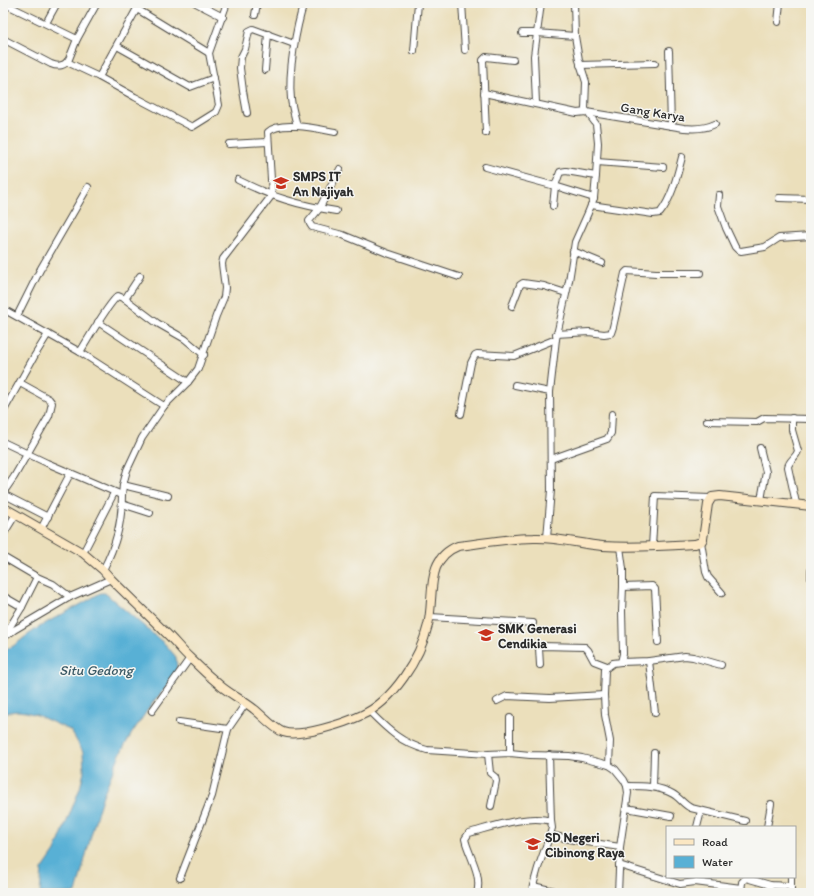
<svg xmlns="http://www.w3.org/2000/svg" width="814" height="896" viewBox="0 0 814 896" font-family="Itim,sans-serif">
<rect width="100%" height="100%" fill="#f6f6f2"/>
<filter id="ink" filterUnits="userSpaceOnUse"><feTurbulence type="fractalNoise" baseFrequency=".025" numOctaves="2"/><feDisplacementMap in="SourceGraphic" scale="8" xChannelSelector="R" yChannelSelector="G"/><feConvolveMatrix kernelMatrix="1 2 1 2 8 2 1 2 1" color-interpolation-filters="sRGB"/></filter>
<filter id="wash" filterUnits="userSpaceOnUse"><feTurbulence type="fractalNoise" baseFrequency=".012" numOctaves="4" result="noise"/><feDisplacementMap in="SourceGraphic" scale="16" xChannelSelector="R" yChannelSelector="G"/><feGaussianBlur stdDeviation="0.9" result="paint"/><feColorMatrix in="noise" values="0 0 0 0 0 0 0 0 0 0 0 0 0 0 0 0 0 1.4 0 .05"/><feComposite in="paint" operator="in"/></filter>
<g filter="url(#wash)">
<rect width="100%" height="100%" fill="#ebdfbb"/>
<!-- water -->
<path fill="#58b0d5" stroke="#426e80" d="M100,593h5l61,52 10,12 1,11 -5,13 -19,21 -21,31 -12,21 -17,41 -7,22 -20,76h-36l2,-23 13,-19 25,-63 4,-16 -1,-20 -9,-16 -4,-6 -7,-3 -26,-12 -11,-3 -9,-1 -14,2v-62c11,-4 16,-10 26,-17 22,-16 48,-26 71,-41z"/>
</g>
<g filter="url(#ink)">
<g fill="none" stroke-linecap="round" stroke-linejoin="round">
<!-- street casing -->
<g stroke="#484641" stroke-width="8">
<g id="street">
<polyline points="3,3 77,39"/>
<polyline points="140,3 99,77 135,97 192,127 216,112 219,105 209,53 227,3"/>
<polyline points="196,3 223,17"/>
<polyline points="462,3 465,50"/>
<polyline points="137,9 209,53"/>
<polyline points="255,15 257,3"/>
<polyline points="778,22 780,3"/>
<polyline points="46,23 57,3"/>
<polyline points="522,33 537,33 575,36"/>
<path d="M3,39l48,25c7,3 14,2 18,-5l8,-20 20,-36"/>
<polyline points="117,46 190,87 214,78"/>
<polyline points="414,51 418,3"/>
<polyline points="669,51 671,126"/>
<polyline points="67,62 99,77"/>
<polyline points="580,65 655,63"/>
<polyline points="265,70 268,34"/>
<path d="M484,93l93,20 9,-1 98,16c11,1 21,1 31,-4"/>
<polyline points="536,103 534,56 541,3"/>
<polyline points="247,113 243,91 240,68 241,57 245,49 249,31 253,29 294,44"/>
<path d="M297,126c-2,-9 -5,-18 -6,-27 -3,-27 5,-71 13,-96"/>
<polyline points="486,133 483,60 486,57 513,60"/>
<polyline points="229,144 268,142"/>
<polyline points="597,162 663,167"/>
<polyline points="485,167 555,186 594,198"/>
<polyline points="340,169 319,209 309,221 310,224 312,227 343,235 387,253 459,277"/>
<path d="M238,180c34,17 60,25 98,31"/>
<polyline points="719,195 718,206 726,228 735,247 738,250 741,251 765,247 779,238 811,236"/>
<polyline points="779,198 811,199"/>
<path d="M591,205l62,9 7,-1c12,-15 17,-37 22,-56"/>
<polyline points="553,206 555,186 560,172 566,171 596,176"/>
<polyline points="573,251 602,263"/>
<polyline points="125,299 140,276"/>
<polyline points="512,306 520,285 523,283 544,286 566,293"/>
<polyline points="3,309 80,352 164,406"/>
<polyline points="17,316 40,270 88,187"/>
<polyline points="98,322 188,382"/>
<polyline points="556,334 589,332 604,334 611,333 613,327 625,273 627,271 656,273 700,273"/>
<path d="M80,352c7,-11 29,-50 38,-56l7,3 32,24 28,16 19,16"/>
<polyline points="515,385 550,392"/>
<polyline points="3,412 35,355 48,334"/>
<polyline points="461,414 471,363 475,355 477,354 514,356 556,339"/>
<path d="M792,418v12l6,21c-2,7 -9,9 -10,16l8,36"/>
<polyline points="707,421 757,422 764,418 811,419"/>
<path d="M3,442l44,21 75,32c0,28 -6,50 -19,75"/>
<polyline points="760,448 766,472 761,500"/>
<polyline points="551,459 607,439 611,433 612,414"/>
<polyline points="123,485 168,496"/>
<polyline points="3,493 14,477 49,416 52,403 49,399 20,383"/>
<polyline points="3,494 48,517"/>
<path d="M122,495l1,-10 4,-15 15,-32 22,-32 24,-24 10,-13 18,-53 8,-19 1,-9 -3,-24 1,-5 49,-64 -4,-63c12,-12 51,-3 67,0"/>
<polyline points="122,504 150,513"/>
<polyline points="41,529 70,474"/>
<polyline points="3,535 16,514"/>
<polyline points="547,538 551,490 550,392 556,339 569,281 575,242 588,213 594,198 596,176 598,143 596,124 585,109 586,82 579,60 575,36 574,3"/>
<polyline points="701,542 706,572 708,577 722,593"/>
<polyline points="652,547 655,496 710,498"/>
<polyline points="83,553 114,493"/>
<polyline points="3,557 37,577 53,584 70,597"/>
<polyline points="811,571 811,583"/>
<polyline points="623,587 652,586 655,589 658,642"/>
<polyline points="3,596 22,607"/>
<polyline points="430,617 533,623"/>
<polyline points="5,635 22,607 37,577"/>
<polyline points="3,638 14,630 70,597 111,579"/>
<polyline points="649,661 655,713"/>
<polyline points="621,662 649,661 685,656 693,657 721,665"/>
<polyline points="540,665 539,648 541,646 585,647 588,650 594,661 607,666"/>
<polyline points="497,701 507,696 550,698 604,695"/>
<polyline points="152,711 190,658"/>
<path d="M370,712c18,18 31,31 57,38l61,4 22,-1 20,2 39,1 13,2 27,7 6,4 9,11 3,6 1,7 -8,54 -2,46"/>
<polyline points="179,722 228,729"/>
<polyline points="510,753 510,718"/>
<polyline points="488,754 490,773 495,777 496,781 491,806"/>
<polyline points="549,755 551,821"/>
<polyline points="609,765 610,741 605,715 604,695 605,669 613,663 621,662 623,654 622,611 623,587 623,569 620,547"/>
<path d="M627,786c16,0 32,0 46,8 7,4 11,11 18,14l54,13"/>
<polyline points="653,787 654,753"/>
<polyline points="626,808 671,816"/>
<polyline points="697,827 701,811"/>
<polyline points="767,827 771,804"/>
<polyline points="619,865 680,884 695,882 741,888"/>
<polyline points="791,877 791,893"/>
<polyline points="180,878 212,796 228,729 246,703"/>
<polyline points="533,886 563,893"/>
<path d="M477,893c5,-17 -6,-34 -11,-50l-1,-4 4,-6c23,-6 59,-19 82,-12l1,7 -2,7 24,5 46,7"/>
<polyline points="531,893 538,868 550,835"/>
<polyline points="741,893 742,882 746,878 770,885 791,886"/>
<polyline points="769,893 770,885"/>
</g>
</g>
<!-- secondary casing -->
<g stroke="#484641" stroke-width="10">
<path id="secondary" d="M3,507l80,46 20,17 8,9c18,18 36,35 54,53 9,8 16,18 25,26 10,10 21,20 32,29 10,8 22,14 32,22 8,6 20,20 29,23 17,6 62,-9 79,-17 31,-14 58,-56 66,-90 7,-28 -4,-66 30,-79 25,-3 51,-8 76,-8 23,-1 46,6 69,8 31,2 61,0 92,-2l6,-2 2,-3 5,-35 4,-7 8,-1 91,10"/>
</g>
<!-- street -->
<use href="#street" stroke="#fff" stroke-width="6"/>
<!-- secondary -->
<use href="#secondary" stroke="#fbe7c3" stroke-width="8"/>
</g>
</g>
<!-- icons -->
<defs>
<g id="school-bare" transform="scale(1.2)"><path d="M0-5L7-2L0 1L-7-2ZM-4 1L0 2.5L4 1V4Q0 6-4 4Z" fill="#c8321e" stroke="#f6f6f2" stroke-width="2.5" paint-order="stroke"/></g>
</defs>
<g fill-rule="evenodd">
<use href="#school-bare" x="281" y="183"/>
<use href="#school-bare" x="486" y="635"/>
<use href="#school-bare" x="533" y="844"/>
</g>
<g text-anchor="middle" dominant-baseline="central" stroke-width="3" stroke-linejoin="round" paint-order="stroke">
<!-- street labels -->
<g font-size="13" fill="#2b2b2b" stroke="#f6f6f2">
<text transform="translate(653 112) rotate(9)">Gang Karya</text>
</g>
<!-- poi labels -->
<g font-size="13" font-weight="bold" fill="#2b2b2b" stroke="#f6f6f2" text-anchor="start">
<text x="293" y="176">SMPS IT<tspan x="293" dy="15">An Najiyah</tspan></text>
<text x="498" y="628">SMK Generasi<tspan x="498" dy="15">Cendikia</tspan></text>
<text x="545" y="837">SD Negeri<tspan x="545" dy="15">Cibinong Raya</tspan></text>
</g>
<!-- water labels -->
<g font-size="14" font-style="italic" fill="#3b5a66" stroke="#f6f6f2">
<text x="96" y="670">Situ Gedong</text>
</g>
</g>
<!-- margin -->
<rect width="814" height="896" fill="none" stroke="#f6f6f2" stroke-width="16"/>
<!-- legend -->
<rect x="666" y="826" width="130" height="52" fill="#f6f6f2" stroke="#a5a5a2"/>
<rect x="674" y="839" width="20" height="6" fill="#fbe7c3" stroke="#a5a5a2"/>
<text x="702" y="846" font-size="12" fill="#2b2b2b">Road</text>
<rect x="674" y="856" width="20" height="12" fill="#58b0d5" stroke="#a5a5a2"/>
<text x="702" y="866" font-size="12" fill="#2b2b2b">Water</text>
</svg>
